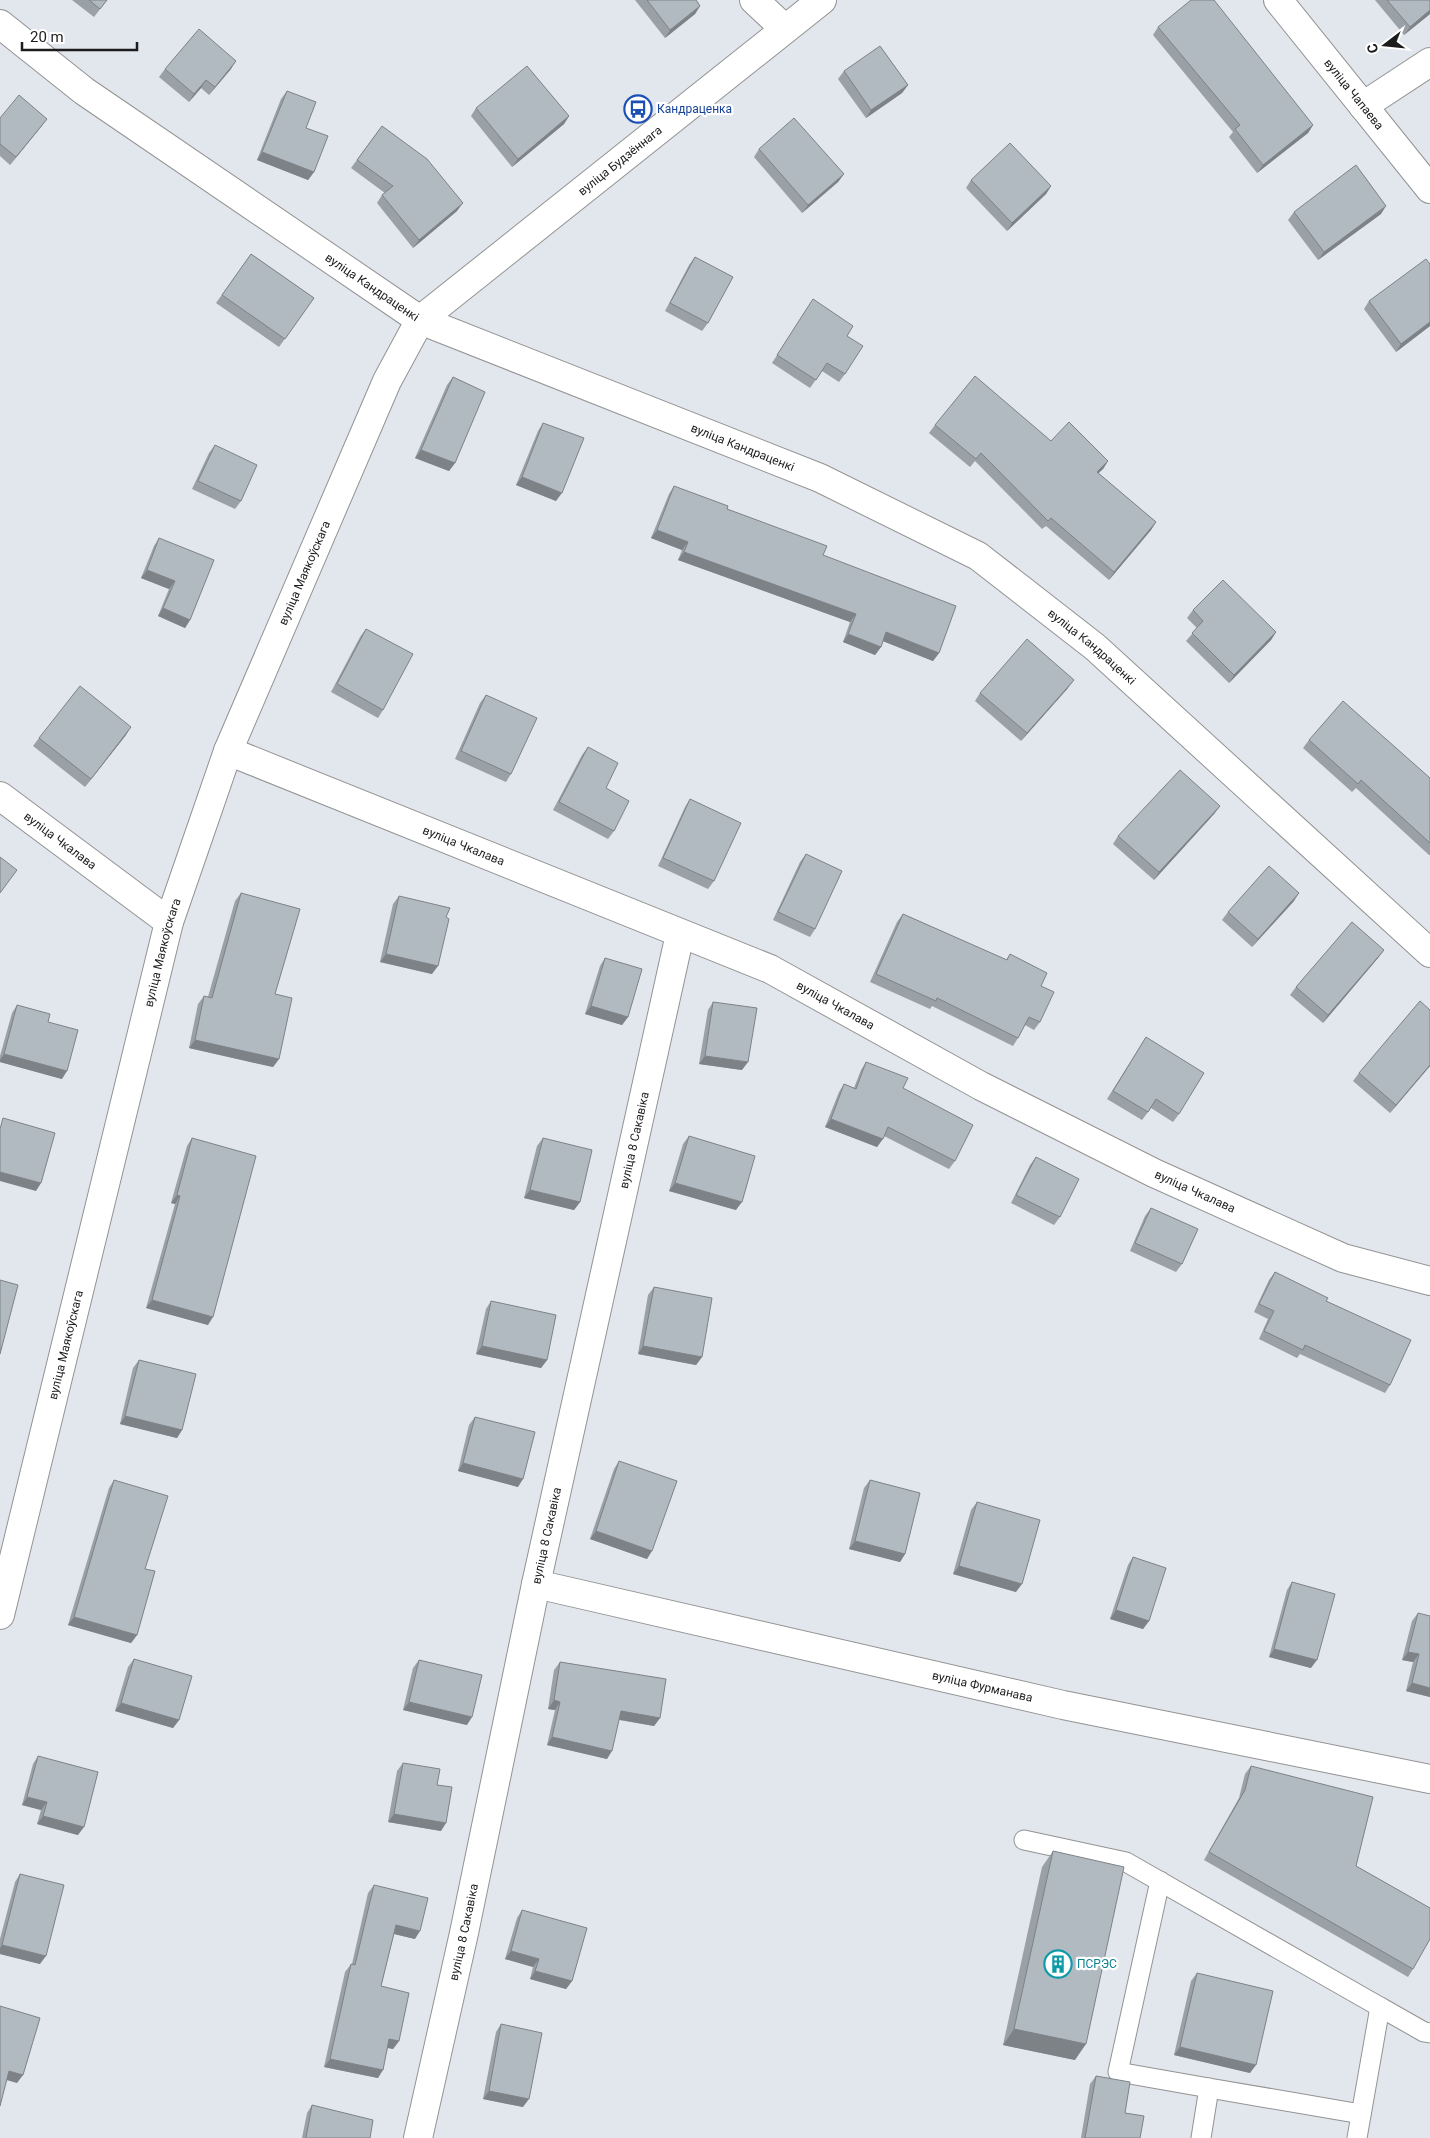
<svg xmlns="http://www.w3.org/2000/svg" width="1430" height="2138" viewBox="0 0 1430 2138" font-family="Roboto,sans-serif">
<rect width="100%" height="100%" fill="#e2e6ed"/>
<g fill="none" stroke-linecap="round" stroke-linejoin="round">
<!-- service casing -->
<g stroke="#939393" stroke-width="21">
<g id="service">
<polyline points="1024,1840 1126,1862 1380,2007 1357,2138"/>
<polyline points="1160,1881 1118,2072 1209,2088"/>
<polyline points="1380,2007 1424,2032 1430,2033"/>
<polyline points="1201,2138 1209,2088 1361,2114"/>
</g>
</g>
<!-- minor casing -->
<g stroke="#939393" stroke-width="30">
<g id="minor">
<polyline points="754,0 785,29"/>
<path id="s1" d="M1278,0l152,189"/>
<path id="s2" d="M0,24l84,67 336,229 400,158 158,78 117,91 335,306"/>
<polyline points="1363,106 1430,62"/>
<path id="s3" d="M228,751l542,218 211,117 173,87 189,85 87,23"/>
<path id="s4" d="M0,796l169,126"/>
<path id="s5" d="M536,1584l527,121 367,74"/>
<path id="s6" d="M418,2138l46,-205 72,-349 144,-650"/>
</g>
</g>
<!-- tertiary casing -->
<g stroke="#939393" stroke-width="30">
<g id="tertiary">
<path id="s7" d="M0,1615l169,-693 59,-171 159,-370 33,-61 402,-320"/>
</g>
</g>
<!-- service -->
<use href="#service" stroke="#fff" stroke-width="19"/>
<!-- minor -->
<use href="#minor" stroke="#fff" stroke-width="28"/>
<!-- tertiary -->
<use href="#tertiary" stroke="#fff" stroke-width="28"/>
</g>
<!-- wall -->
<g fill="#99a0a6">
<polygon points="72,0 107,0 94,17"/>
<polygon points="635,0 696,0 700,6 695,14 665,38"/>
<polygon points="1375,0 1430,0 1430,14 1404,35"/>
<polygon points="1158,27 1313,125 1308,133 1257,173 1229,137 1233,132 1153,35"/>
<polygon points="165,69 231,69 209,95 201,88 189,102 159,77"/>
<polygon points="844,71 908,85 902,93 866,118 838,79"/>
<polygon points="287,91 306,128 314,172 308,180 257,160 281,99"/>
<polygon points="476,108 569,116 564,124 512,167 471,116"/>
<polygon points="0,118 47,119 10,165 0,156"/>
<polygon points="382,126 457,211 413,248 377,203 382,195 385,193 351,168"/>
<polygon points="759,149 844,174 838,182 802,213 754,157"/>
<polygon points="971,180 1051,186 1046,194 1007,231 966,188"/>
<polygon points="1294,212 1381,214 1318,260 1288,220"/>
<polygon points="251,254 314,298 279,347 216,303"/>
<polygon points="695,257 708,323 702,331 665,311 689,265"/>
<polygon points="1430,264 1430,326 1396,352 1364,309 1369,301"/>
<polygon points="808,307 847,336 845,374 839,382 822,371 810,388 772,363"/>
<polygon points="453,377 455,463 449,471 415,458 447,385"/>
<polygon points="543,423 556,501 516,485 538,431"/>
<polygon points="935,425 1051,441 1108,461 1103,469 1098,473 1156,522 1151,530 1109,580 1046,526 1042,529 975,461 970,467 929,433"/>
<polygon points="215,445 241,501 235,509 192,489 209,453"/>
<polygon points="674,486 727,509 823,555 939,653 933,661 883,641 881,647 875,655 843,642 850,622 678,560 682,550 651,538 669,494"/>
<polygon points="159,538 190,620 185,628 158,616 169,589 141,578 154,546"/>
<polygon points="1193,610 1276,632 1271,640 1229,683 1186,641 1197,628 1187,618"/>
<polygon points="366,629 383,710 378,718 331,692 360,637"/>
<polygon points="1068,688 1021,741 975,701 980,693"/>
<polygon points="486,695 511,774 506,782 455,759 480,703"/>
<polygon points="126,735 85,787 33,746 39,738"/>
<polygon points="1309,740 1430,778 1430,855 1429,855 1356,788 1352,792 1303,748"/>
<polygon points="588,747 606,788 614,831 608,839 553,810 582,755"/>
<polygon points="690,799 714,881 708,889 658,866 685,807"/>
<polygon points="1220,806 1214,814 1154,880 1113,844 1118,836"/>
<polygon points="806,854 815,929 810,937 773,920 800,862"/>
<polygon points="241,893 275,994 279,1059 273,1067 189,1048 198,1004 204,996 208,997 235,901"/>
<polygon points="399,896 446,917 432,974 380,962 393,904"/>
<polygon points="1294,901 1252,947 1222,920 1228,912"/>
<polygon points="903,914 1006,960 1010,954 1041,986 1040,1022 1034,1030 1025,1025 1018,1038 1013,1046 932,1006 930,1009 870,982 897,922"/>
<polygon points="1384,950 1378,958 1323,1023 1290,995 1296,987"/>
<polygon points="605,958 628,1017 622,1025 585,1014 600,966"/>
<polygon points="713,1002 742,1070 699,1064 708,1010"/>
<polygon points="17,1005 48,1022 62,1079 0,1062 0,1056 12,1013"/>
<polygon points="1146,1037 1179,1114 1173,1122 1151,1108 1142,1120 1107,1099"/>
<polygon points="866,1062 903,1088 955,1161 949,1169 884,1136 877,1147 825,1127 839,1092 844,1084 854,1088 861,1070"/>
<polygon points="1430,1066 1390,1113 1353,1081 1359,1073"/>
<polygon points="689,1136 736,1210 669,1191 683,1144"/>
<polygon points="192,1138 208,1325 146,1308 175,1204 171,1203 187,1146"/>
<polygon points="543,1138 580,1202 574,1210 524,1198 537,1146"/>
<polygon points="1036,1157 1060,1217 1054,1225 1011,1203 1030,1165"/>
<polygon points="1151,1208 1182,1264 1176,1272 1130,1251 1145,1216"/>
<polygon points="1275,1272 1326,1301 1390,1385 1385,1393 1300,1354 1297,1358 1259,1339 1268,1319 1254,1312 1269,1280"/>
<polygon points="654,1287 702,1357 696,1365 638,1354 648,1295"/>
<polygon points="491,1301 547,1360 541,1368 476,1354 486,1309"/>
<polygon points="139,1360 182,1430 177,1438 120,1424 133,1368"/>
<polygon points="475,1417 518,1487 458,1471 469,1425"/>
<polygon points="619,1461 647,1559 590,1539 614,1469"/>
<polygon points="114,1480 145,1569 137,1635 131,1643 68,1625 109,1488"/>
<polygon points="870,1480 905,1554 900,1562 849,1549 864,1488"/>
<polygon points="977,1502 1016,1592 953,1574 971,1510"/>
<polygon points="1133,1557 1149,1621 1143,1629 1110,1619 1128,1565"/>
<polygon points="1292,1582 1311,1668 1269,1657 1287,1590"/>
<polygon points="1418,1613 1430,1697 1406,1691 1413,1662 1402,1660 1412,1621"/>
<polygon points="134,1659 179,1720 173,1728 115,1711 128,1667"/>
<polygon points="419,1660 467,1725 403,1710 413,1668"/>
<polygon points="560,1662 660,1718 654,1726 619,1720 607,1759 547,1745 555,1710 548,1709 554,1670"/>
<polygon points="38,1756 78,1835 37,1824 41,1810 22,1805 33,1764"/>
<polygon points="403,1763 437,1785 441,1831 388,1822 397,1771"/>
<polygon points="1251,1766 1413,1969 1408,1977 1204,1860 1239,1798 1245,1774"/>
<polygon points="1053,1851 1075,2060 1003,2045 1042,1867"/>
<polygon points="20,1874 40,1964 0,1954 0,1939 15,1882"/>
<polygon points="374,1885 415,1939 394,1934 381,1986 399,2041 393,2049 388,2048 378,2078 324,2067 345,1972 351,1964 352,1964 368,1893"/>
<polygon points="522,1910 572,1981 566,1989 530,1979 533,1967 505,1959 517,1918"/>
<polygon points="1197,1973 1250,2073 1174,2055 1191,1981"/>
<polygon points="501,2024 523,2107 483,2099 496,2032"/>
<polygon points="1096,2076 1125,2113 1140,2138 1081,2138 1090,2084"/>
<polygon points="312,2105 370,2138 302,2138 307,2113"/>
</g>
<!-- shaded-wall -->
<g fill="#7d8287">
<polygon points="700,6 695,14 665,38 670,30"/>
<polygon points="1430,10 1430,14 1404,35 1410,27"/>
<polygon points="236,61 231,69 209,95 215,87"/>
<polygon points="206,80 201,88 189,102 194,94"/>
<polygon points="908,85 902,93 866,118 871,110"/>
<polygon points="569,116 564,124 512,167 518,159"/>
<polygon points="47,119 41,127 10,165 16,157"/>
<polygon points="1313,125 1308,133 1257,173 1263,165"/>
<polygon points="262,152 314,172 308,180 257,160"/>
<polygon points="844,174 838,182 802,213 808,205"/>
<polygon points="1051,186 1046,194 1007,231 1012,223"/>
<polygon points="463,203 457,211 413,248 419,240"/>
<polygon points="1386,206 1381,214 1318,260 1324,252"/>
<polygon points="1430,322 1430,326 1396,352 1401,344"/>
<polygon points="421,450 455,463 449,471 415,458"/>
<polygon points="1108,461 1103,469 1091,480 1097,472"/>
<polygon points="522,477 562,493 556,501 516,485"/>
<polygon points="1156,522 1151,530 1109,580 1114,572"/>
<polygon points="657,530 688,542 682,550 651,538"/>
<polygon points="684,552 856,614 850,622 678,560"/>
<polygon points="147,570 175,581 169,589 141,578"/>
<polygon points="163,608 190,620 185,628 158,616"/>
<polygon points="886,632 939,653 933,661 880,640"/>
<polygon points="1276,632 1271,640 1229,683 1234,675"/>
<polygon points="848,634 881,647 875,655 843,642"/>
<polygon points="1074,680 1068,688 1021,741 1027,733"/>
<polygon points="131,727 126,735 85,787 91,779"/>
<polygon points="1220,806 1214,814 1154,880 1159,872"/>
<polygon points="1299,893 1294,901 1252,947 1258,939"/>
<polygon points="1384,950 1378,958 1323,1023 1328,1015"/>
<polygon points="386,954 438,966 432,974 380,962"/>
<polygon points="591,1006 628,1017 622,1025 585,1014"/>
<polygon points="195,1040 279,1059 273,1067 189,1048"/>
<polygon points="4,1054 67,1071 62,1079 0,1062 0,1060"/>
<polygon points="705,1056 748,1062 742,1070 699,1064"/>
<polygon points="1430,1065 1430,1066 1390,1113 1396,1105"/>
<polygon points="831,1119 883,1139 877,1147 825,1127"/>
<polygon points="0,1172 41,1183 36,1191 0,1181"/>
<polygon points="675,1183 742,1202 736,1210 669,1191"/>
<polygon points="530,1190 580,1202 574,1210 524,1198"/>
<polygon points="177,1195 180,1196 175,1204 171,1203"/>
<polygon points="152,1300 213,1317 208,1325 146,1308"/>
<polygon points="482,1346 547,1360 541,1368 476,1354"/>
<polygon points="643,1346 702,1357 696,1365 638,1354"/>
<polygon points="125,1416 182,1430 177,1438 120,1424"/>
<polygon points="463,1463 523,1479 518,1487 458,1471"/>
<polygon points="596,1531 652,1551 647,1559 590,1539"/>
<polygon points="855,1541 905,1554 900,1562 849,1549"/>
<polygon points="959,1566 1022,1584 1016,1592 953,1574"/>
<polygon points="1116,1610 1149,1621 1143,1629 1110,1619"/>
<polygon points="74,1617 137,1635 131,1643 68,1625"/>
<polygon points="1274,1649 1317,1660 1311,1668 1269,1657"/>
<polygon points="1408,1652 1419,1654 1413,1662 1402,1660"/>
<polygon points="1412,1683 1430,1688 1430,1697 1406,1691"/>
<polygon points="554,1700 560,1702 555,1710 548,1709"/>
<polygon points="409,1702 472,1717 467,1725 403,1710"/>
<polygon points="121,1703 179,1720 173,1728 115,1711"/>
<polygon points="621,1711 660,1718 654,1726 616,1719"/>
<polygon points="552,1737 612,1751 607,1759 547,1745"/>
<polygon points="27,1797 47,1802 41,1810 22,1805"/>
<polygon points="394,1814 446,1823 441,1831 388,1822"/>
<polygon points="43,1816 84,1827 78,1835 37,1824"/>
<polygon points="396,1925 420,1931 415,1939 390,1933"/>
<polygon points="2,1945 46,1956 40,1964 0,1954 0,1948"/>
<polygon points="511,1951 539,1959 533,1967 505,1959"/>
<polygon points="535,1971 572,1981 566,1989 530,1979"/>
<polygon points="1014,2029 1086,2044 1075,2060 1003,2045"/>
<polygon points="389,2039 399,2041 393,2049 384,2047"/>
<polygon points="1180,2047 1256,2065 1250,2073 1174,2055"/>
<polygon points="330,2059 383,2070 378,2078 324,2067"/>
<polygon points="9,2071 23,2075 17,2083 3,2079"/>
<polygon points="489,2091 529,2099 523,2107 483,2099"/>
</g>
<!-- building -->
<g fill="#b2bac1" stroke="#7d8287">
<polygon points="89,0 107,0 100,9"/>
<polygon points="647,0 696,0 700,6 670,30"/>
<polygon points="1191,0 1214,0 1313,125 1263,165 1235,129 1240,125 1158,27"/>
<polygon points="1387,0 1430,0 1430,10 1410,27"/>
<polygon points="199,29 236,61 215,87 206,80 194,94 165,69"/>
<polygon points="880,46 908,85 871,110 844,71"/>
<polygon points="527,66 569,116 518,159 476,108"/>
<polygon points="287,91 316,102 306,128 328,136 314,172 262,152"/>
<polygon points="19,95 47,119 16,157 0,144 0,118"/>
<polygon points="794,118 844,174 808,205 759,149"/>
<polygon points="382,126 427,159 463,203 419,240 382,195 393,186 357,160"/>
<polygon points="1010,143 1051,186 1012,223 971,180"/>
<polygon points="1356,165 1386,206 1324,252 1294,212"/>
<polygon points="251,254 314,298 285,339 222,295"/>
<polygon points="695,257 733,277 708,323 670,303"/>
<polygon points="1426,259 1430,264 1430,322 1401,344 1369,301"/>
<polygon points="813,299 853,326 847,336 863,346 845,374 827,363 816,380 777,355"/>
<polygon points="975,376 1051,441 1069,422 1108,461 1097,472 1156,522 1114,572 1051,518 1048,521 981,453 976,459 935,425"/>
<polygon points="453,377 485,392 455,463 421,450"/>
<polygon points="543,423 584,438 562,493 522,477"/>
<polygon points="215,445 257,465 241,501 198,481"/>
<polygon points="674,486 728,506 727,509 827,546 823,555 956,606 939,653 886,632 881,647 848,634 856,614 684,552 688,542 657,530"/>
<polygon points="159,538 214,560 190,620 163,608 175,581 147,570"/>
<polygon points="1223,580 1276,632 1234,675 1192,633 1203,621 1193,610"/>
<polygon points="366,629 413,654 383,710 337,684"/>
<polygon points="1027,639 1074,680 1027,733 980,693"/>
<polygon points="80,686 131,727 91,779 39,738"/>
<polygon points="486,695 537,718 511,774 461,751"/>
<polygon points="1343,701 1430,778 1430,843 1361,780 1358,784 1309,740"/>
<polygon points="588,747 618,763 606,788 629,801 614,831 559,802"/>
<polygon points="1180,770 1220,806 1159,872 1118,836"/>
<polygon points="690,799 741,823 714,881 663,858"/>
<polygon points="806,854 842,871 815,929 778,912"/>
<polygon points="0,857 17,870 0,893"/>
<polygon points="1269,866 1299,893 1258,939 1228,912"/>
<polygon points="241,893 300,909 275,994 292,998 279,1059 195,1040 204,996 212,998"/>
<polygon points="399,896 450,908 446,917 449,919 438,966 386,954"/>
<polygon points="903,914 1007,960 1010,954 1047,973 1041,986 1054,992 1040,1022 1029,1017 1018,1038 937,998 936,1001 876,974"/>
<polygon points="1352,922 1384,950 1328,1015 1296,987"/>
<polygon points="605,958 642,969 628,1017 591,1006"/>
<polygon points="1420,1001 1430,1010 1430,1065 1396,1105 1359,1073"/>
<polygon points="713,1002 757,1008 748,1062 705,1056"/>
<polygon points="17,1005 50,1014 48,1022 78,1030 67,1071 4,1054"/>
<polygon points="1146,1037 1204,1073 1179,1114 1156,1099 1148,1112 1113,1091"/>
<polygon points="866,1062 908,1078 903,1088 973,1125 955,1161 888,1127 883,1139 831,1119 844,1084 856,1089"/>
<polygon points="3,1118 55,1133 41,1183 0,1172 0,1129"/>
<polygon points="689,1136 755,1156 742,1202 675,1183"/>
<polygon points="192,1138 256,1156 213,1317 152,1300 180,1196 177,1195"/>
<polygon points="543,1138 592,1150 580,1202 530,1190"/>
<polygon points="1036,1157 1079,1179 1060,1217 1016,1195"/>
<polygon points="1151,1208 1198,1229 1182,1264 1135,1243"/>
<polygon points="1275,1272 1328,1298 1326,1301 1411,1340 1390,1385 1305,1345 1303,1350 1264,1331 1274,1311 1259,1304"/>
<polygon points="0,1280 18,1285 0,1354"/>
<polygon points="654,1287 712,1298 702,1357 643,1346"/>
<polygon points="491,1301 556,1315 547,1360 482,1346"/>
<polygon points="139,1360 196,1374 182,1430 125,1416"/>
<polygon points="475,1417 535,1432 523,1479 463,1463"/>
<polygon points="619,1461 677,1481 652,1551 596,1531"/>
<polygon points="114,1480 168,1496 145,1569 155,1571 137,1635 74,1617"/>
<polygon points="870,1480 920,1493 905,1554 855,1541"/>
<polygon points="977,1502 1040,1520 1022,1584 959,1566"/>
<polygon points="1133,1557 1166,1568 1149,1621 1116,1610"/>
<polygon points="1292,1582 1335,1594 1317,1660 1274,1649"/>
<polygon points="1418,1613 1430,1616 1430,1688 1412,1683 1419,1654 1408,1652"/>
<polygon points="134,1659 192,1676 179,1720 121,1703"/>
<polygon points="419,1660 482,1675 472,1717 409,1702"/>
<polygon points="560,1662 666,1679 660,1718 621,1711 612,1751 552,1737 560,1702 554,1700"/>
<polygon points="38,1756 98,1772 84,1827 43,1816 47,1802 27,1797"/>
<polygon points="403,1763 440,1769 437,1785 452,1787 446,1823 394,1814"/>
<polygon points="1251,1766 1373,1797 1356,1866 1430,1908 1430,1939 1413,1969 1209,1852 1245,1790"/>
<polygon points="1053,1851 1124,1867 1086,2044 1014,2029"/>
<polygon points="20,1874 64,1885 46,1956 2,1945"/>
<polygon points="374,1885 428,1898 420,1931 396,1925 381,1986 409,1993 399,2041 389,2039 383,2070 330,2059 351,1964 355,1965"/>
<polygon points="522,1910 587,1928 572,1981 535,1971 539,1959 511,1951"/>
<polygon points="1197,1973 1273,1991 1256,2065 1180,2047"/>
<polygon points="0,2006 40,2018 23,2075 9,2071 0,2106"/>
<polygon points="501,2024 542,2033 529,2099 489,2091"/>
<polygon points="1096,2076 1130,2082 1125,2113 1144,2116 1140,2138 1085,2138"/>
<polygon points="312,2105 373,2120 370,2138 306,2138"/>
</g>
<!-- icons -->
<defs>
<g id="bus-ring" transform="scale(1.4375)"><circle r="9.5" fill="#fff" stroke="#1a4fb4" stroke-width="1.5"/><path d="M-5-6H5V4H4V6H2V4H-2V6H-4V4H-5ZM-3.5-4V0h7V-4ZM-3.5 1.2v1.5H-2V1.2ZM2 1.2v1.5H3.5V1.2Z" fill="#1a4fb4"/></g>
<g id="building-ring" transform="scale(1.4375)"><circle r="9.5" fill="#fff" stroke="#0f9aa8" stroke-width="1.5"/><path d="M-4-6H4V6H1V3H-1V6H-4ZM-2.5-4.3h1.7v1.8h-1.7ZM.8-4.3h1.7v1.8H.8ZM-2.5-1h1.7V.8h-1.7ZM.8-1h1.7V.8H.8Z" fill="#0f9aa8"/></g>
</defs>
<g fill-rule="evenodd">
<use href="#bus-ring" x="638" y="109"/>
<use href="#building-ring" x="1058" y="1964"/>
</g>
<g text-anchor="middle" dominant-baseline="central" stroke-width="4.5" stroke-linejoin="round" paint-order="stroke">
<!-- street labels -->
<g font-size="12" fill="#1c1c1c" stroke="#fff">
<text stroke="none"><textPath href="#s1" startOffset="121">вуліца Чапаева</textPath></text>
<text stroke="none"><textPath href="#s7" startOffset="1622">вуліца Будзённага</textPath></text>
<text stroke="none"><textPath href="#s2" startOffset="456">вуліца Кандраценкі</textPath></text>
<text stroke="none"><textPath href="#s2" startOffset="861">вуліца Кандраценкі</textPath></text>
<text stroke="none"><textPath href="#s7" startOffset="1088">вуліца Маякоўскага</textPath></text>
<text stroke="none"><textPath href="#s2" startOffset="1266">вуліца Кандраценкі</textPath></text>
<text stroke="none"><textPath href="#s4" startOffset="75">вуліца Чкалава</textPath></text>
<text stroke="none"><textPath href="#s3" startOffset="254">вуліца Чкалава</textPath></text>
<text stroke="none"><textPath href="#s7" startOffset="682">вуліца Маякоўскага</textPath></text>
<text stroke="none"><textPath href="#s3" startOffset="659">вуліца Чкалава</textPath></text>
<text stroke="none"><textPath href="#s6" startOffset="1021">вуліца 8 Сакавіка</textPath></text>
<text stroke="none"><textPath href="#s3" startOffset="1064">вуліца Чкалава</textPath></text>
<text stroke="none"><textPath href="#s7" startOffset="278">вуліца Маякоўскага</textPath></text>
<text stroke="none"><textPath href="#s6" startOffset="616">вуліца 8 Сакавіка</textPath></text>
<text stroke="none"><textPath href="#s5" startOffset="458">вуліца Фурманава</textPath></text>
<text stroke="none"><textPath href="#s6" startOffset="211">вуліца 8 Сакавіка</textPath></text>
</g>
<!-- transit labels -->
<g font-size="12" fill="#164399" stroke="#fff" text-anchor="start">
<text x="657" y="109">Кандраценка</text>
</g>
<!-- culture labels -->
<g font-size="12" fill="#0d838f" stroke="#fff" text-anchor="start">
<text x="1077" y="1964">ПСРЭС</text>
</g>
</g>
<!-- north arrow -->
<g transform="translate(1385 45) rotate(254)" stroke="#ffffff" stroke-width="4" paint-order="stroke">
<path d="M0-4L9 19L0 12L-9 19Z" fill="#1c1c1c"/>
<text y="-8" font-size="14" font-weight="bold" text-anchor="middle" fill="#1c1c1c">С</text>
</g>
<!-- scale -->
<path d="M22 42v8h115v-8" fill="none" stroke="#1c1c1c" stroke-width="2.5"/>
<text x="30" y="42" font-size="15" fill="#1c1c1c" stroke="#ffffff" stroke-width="4" paint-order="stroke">20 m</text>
</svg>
